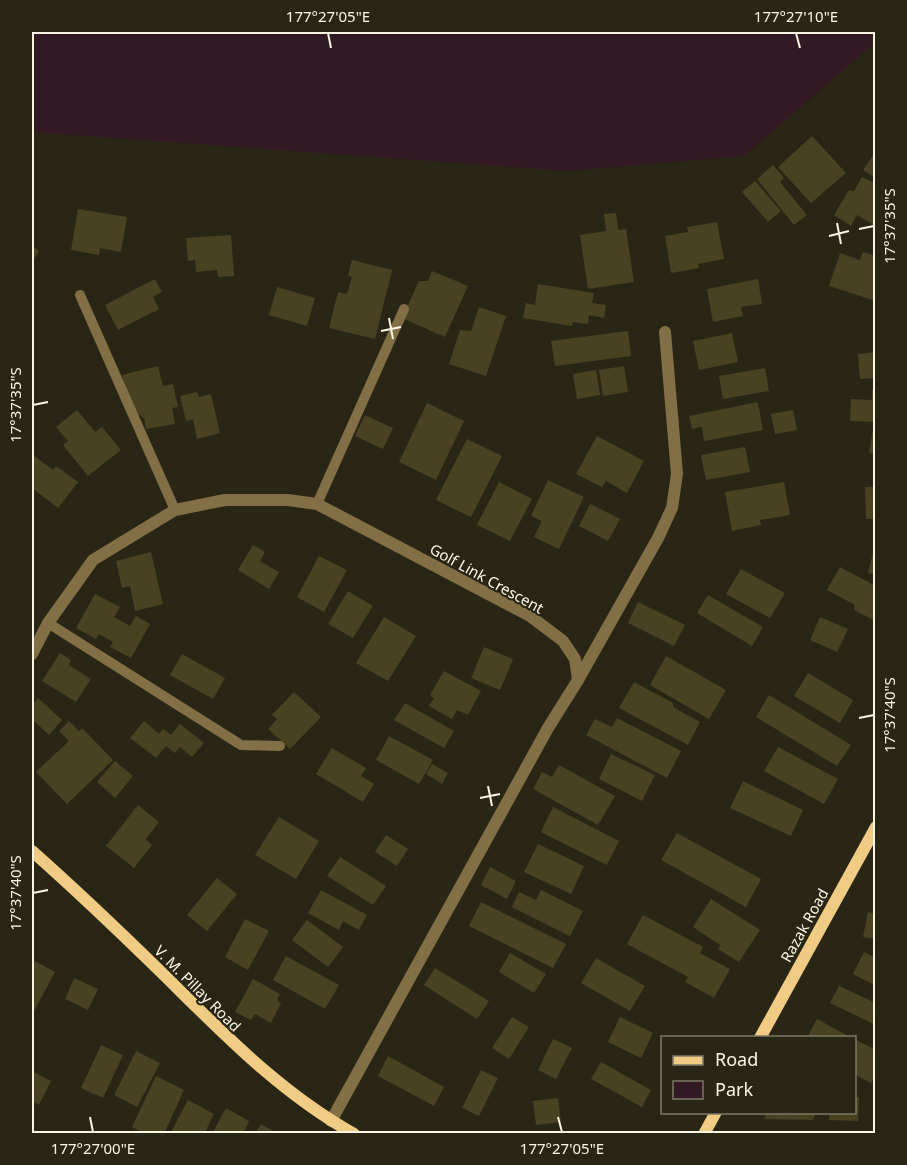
<svg xmlns="http://www.w3.org/2000/svg" width="907" height="1165" viewBox="0 0 907 1165" font-family="'Noto Sans',sans-serif">
<rect width="100%" height="100%" fill="#292615"/>
<!-- green -->
<polygon fill="#331923" points="32,32 875,32 876,42 744,156 567,171 32,132"/>
<!-- building -->
<g fill="#484223">
<polygon points="812,136 846,173 811,203 778,167"/>
<polygon points="876,151 876,178 863,170"/>
<polygon points="773,165 784,178 780,182 807,215 794,225 757,179"/>
<polygon points="862,177 876,184 876,226 857,215 851,226 834,215 849,190 854,191"/>
<polygon points="755,181 781,211 768,222 742,192"/>
<polygon points="78,209 127,217 121,252 100,248 99,255 71,250"/>
<polygon points="616,213 618,230 626,229 634,282 588,289 580,235 606,231 604,214"/>
<polygon points="717,222 724,259 698,264 699,268 671,273 665,236 688,232 687,227"/>
<polygon points="231,235 234,276 218,277 217,270 196,272 195,260 188,261 186,238"/>
<polygon points="32,246 39,251 32,262"/>
<polygon points="863,252 876,256 876,301 829,286 840,253 860,260"/>
<polygon points="352,260 392,270 375,339 329,328 338,292 347,294 352,277 348,276"/>
<polygon points="432,271 468,286 445,337 402,318 419,281 428,281"/>
<polygon points="155,279 162,292 153,297 159,309 118,330 105,305"/>
<polygon points="758,279 762,304 741,307 743,316 713,322 707,289"/>
<polygon points="538,284 594,293 592,303 606,305 604,318 589,315 588,324 573,322 572,326 523,318 526,303 535,305"/>
<polygon points="277,287 315,298 307,326 269,315"/>
<polygon points="479,307 506,316 486,376 449,364 460,330 471,331"/>
<polygon points="628,331 631,356 555,366 551,341"/>
<polygon points="732,333 738,362 699,370 693,341"/>
<polygon points="876,352 876,378 860,379 858,354"/>
<polygon points="158,366 163,386 173,384 178,407 172,408 175,424 146,429 144,418 132,410 122,375"/>
<polygon points="624,366 628,392 603,396 599,370"/>
<polygon points="765,368 769,391 723,399 719,376"/>
<polygon points="596,370 600,395 577,399 573,374"/>
<polygon points="872,390 876,390 876,422 850,421 851,399 872,400"/>
<polygon points="197,392 199,397 211,394 220,433 197,439 193,419 186,421 180,396"/>
<polygon points="758,402 763,430 704,441 702,427 692,429 689,416"/>
<polygon points="427,403 464,421 436,480 399,462"/>
<polygon points="77,410 95,432 102,427 121,450 88,476 63,445 68,441 56,427"/>
<polygon points="793,410 797,430 775,434 771,414"/>
<polygon points="365,415 393,428 383,449 355,436"/>
<polygon points="873,429 876,430 876,454 869,453"/>
<polygon points="597,436 644,461 627,493 606,481 602,487 576,474"/>
<polygon points="467,439 502,456 471,517 436,500"/>
<polygon points="745,447 750,472 706,480 701,455"/>
<polygon points="32,454 53,470 56,466 78,482 58,508 32,488"/>
<polygon points="548,480 584,497 559,549 534,537 542,521 531,516"/>
<polygon points="499,482 532,499 510,541 477,525"/>
<polygon points="784,482 790,515 760,520 761,525 732,531 725,492"/>
<polygon points="865,487 876,487 876,519 866,519"/>
<polygon points="590,504 620,519 608,541 579,526"/>
<polygon points="876,541 876,575 868,573"/>
<polygon points="253,545 265,552 260,561 279,572 269,589 238,570"/>
<polygon points="151,552 163,604 135,611 130,586 122,588 116,561"/>
<polygon points="319,556 347,570 324,612 297,597"/>
<polygon points="840,567 876,586 876,621 854,610 855,605 827,590"/>
<polygon points="741,569 785,593 770,618 726,594"/>
<polygon points="348,591 373,606 353,638 328,624"/>
<polygon points="95,594 120,607 114,617 130,626 136,616 150,624 131,658 110,647 113,642 99,634 96,639 76,628"/>
<polygon points="708,595 763,627 752,646 697,613"/>
<polygon points="638,602 685,625 674,646 628,623"/>
<polygon points="384,617 416,636 388,681 356,663"/>
<polygon points="820,617 848,629 837,652 810,640"/>
<polygon points="484,647 513,659 500,690 471,678"/>
<polygon points="60,653 71,660 69,665 91,679 76,702 42,681"/>
<polygon points="182,654 225,678 213,699 170,675"/>
<polygon points="666,656 726,690 709,719 650,685"/>
<polygon points="444,671 481,691 468,715 457,710 452,719 429,706 434,698 430,695"/>
<polygon points="808,673 853,700 840,723 794,696"/>
<polygon points="634,682 673,703 673,707 700,722 688,745 619,708"/>
<polygon points="294,692 321,717 290,749 268,729 277,719 272,715"/>
<polygon points="769,695 851,745 837,766 756,717"/>
<polygon points="38,698 62,720 49,735 32,719 32,706"/>
<polygon points="405,703 454,731 444,748 394,720"/>
<polygon points="617,718 681,751 667,778 586,735 595,719 612,727"/>
<polygon points="69,721 79,731 82,728 113,760 67,804 36,772 69,741 59,731"/>
<polygon points="144,721 159,734 163,729 171,735 180,724 204,743 192,757 180,747 175,753 166,746 156,758 130,738"/>
<polygon points="389,736 433,760 419,784 376,760"/>
<polygon points="778,747 838,779 824,804 764,771"/>
<polygon points="332,748 366,768 361,776 374,784 363,802 316,774"/>
<polygon points="611,754 655,775 642,801 599,779"/>
<polygon points="115,761 133,776 115,798 97,782"/>
<polygon points="432,764 448,773 442,784 426,774"/>
<polygon points="559,765 615,796 598,825 533,789 542,772 552,777"/>
<polygon points="743,781 803,810 791,836 730,808"/>
<polygon points="138,805 159,822 146,839 152,845 134,868 106,846"/>
<polygon points="553,807 619,841 607,865 541,832"/>
<polygon points="279,817 319,841 296,879 255,855"/>
<polygon points="677,833 761,879 746,907 661,860"/>
<polygon points="386,835 408,849 397,866 375,852"/>
<polygon points="538,844 584,866 571,894 524,872"/>
<polygon points="340,857 386,886 373,905 327,876"/>
<polygon points="490,867 516,881 507,899 481,885"/>
<polygon points="217,878 237,894 207,931 187,915"/>
<polygon points="321,890 367,915 359,930 343,921 339,930 308,913"/>
<polygon points="541,890 583,911 570,936 512,907 519,892 536,900"/>
<polygon points="711,899 760,930 739,962 718,949 720,945 693,927"/>
<polygon points="481,902 566,944 553,968 469,926"/>
<polygon points="868,912 876,914 876,939 863,937"/>
<polygon points="643,915 703,947 700,953 730,969 714,998 685,982 688,977 627,944"/>
<polygon points="245,919 269,931 248,970 225,957"/>
<polygon points="307,920 343,947 328,967 292,940"/>
<polygon points="864,952 876,958 876,986 853,974"/>
<polygon points="510,953 546,974 534,993 499,972"/>
<polygon points="286,956 339,985 325,1009 273,980"/>
<polygon points="596,958 645,986 630,1011 581,983"/>
<polygon points="35,961 55,972 32,1015 32,968"/>
<polygon points="435,968 489,1001 477,1019 424,985"/>
<polygon points="74,978 98,989 88,1010 65,999"/>
<polygon points="253,979 280,994 277,1000 281,1003 271,1023 255,1014 251,1020 235,1012"/>
<polygon points="839,986 876,1003 876,1025 830,1003"/>
<polygon points="512,1017 529,1027 509,1059 492,1048"/>
<polygon points="620,1017 653,1033 641,1058 608,1042"/>
<polygon points="817,1019 852,1038 807,1038"/>
<polygon points="553,1039 572,1048 556,1079 538,1070"/>
<polygon points="854,1039 876,1050 876,1074 871,1083 854,1074"/>
<polygon points="101,1045 123,1055 103,1098 81,1088"/>
<polygon points="136,1051 160,1063 137,1107 114,1095"/>
<polygon points="388,1056 444,1087 434,1106 378,1076"/>
<polygon points="601,1062 651,1090 642,1107 591,1079"/>
<polygon points="481,1070 498,1078 479,1116 462,1108"/>
<polygon points="32,1071 51,1081 39,1105 32,1101"/>
<polygon points="156,1076 184,1090 164,1134 145,1134 132,1127"/>
<polygon points="854,1097 859,1097 858,1121 829,1120 830,1112 854,1112"/>
<polygon points="558,1098 561,1122 536,1125 533,1101"/>
<polygon points="188,1100 214,1114 204,1134 170,1134"/>
<polygon points="226,1108 249,1121 243,1134 212,1134"/>
<polygon points="767,1112 816,1112 813,1120 764,1119"/>
<polygon points="261,1124 278,1134 255,1134"/>
</g>
<g fill="none" stroke-linecap="round" stroke-linejoin="round">
<!-- lane -->
<g stroke="#826f46" stroke-width="10">
<polyline points="80,295 175,510"/>
<polyline points="317,504 404,309"/>
<polyline points="48,623 241,745 280,746"/>
</g>
<!-- street -->
<g stroke="#826f46" stroke-width="12">
<polyline points="32,654 48,623 93,560 175,510 225,500 288,500 317,504 530,616 563,641 575,659 578,680 548,728 331,1121"/>
<polyline points="578,680 658,538 672,508 677,474 665,332"/>
</g>
<!-- secondary -->
<g stroke="#efcb84" stroke-width="12">
<path d="M32,851c44,39 87,80 130,122 60,59 117,119 192,161"/>
<polyline points="760,1038 876,827"/>
<polyline points="704,1134 716,1112"/>
</g>
</g>
<!-- ticks -->
<path fill="none" stroke="#fbf5e1" stroke-width="2" d="M328,33l3,15M796,33l4,15M837,223l4,21M859,229l15,-3M829,236l20,-5M389,318l4,21M381,331l20,-4M33,405l15,-3M859,718l15,-3M488,786l4,20M480,798l20,-4M33,893l15,-3M90,1117l3,15M558,1117l4,15"/>
<g text-anchor="middle" dominant-baseline="central" stroke-width="4.5" stroke-linejoin="round" paint-order="stroke">
<!-- street labels -->
<g font-size="15" fill="#fbf5e1" stroke="#292615">
<text transform="translate(487 578) rotate(29)">Golf Link Crescent</text>
<text transform="translate(804 925) rotate(-61)">Razak Road</text>
<text transform="translate(198 988) rotate(45)">V. M. Pillay Road</text>
</g>
</g>
<!-- border -->
<rect width="907" height="1165" fill="none" stroke="#292615" stroke-width="66"/>
<!-- legend -->
<rect x="661" y="1036" width="195" height="78" fill="#292615" stroke="#7d7967" stroke-width="1.5"/>
<rect x="673" y="1056" width="30" height="9" fill="#efcb84" stroke="#7d7967" stroke-width="1.5"/>
<text x="715" y="1066" font-size="18" fill="#fbf5e1">Road</text>
<rect x="673" y="1081" width="30" height="18" fill="#331923" stroke="#7d7967" stroke-width="1.5"/>
<text x="715" y="1096" font-size="18" fill="#fbf5e1">Park</text>
<rect x="33" y="33" width="841" height="1099" fill="none" stroke="#fbf5e1" stroke-width="2"/>
<g font-size="15" text-anchor="middle" fill="#fbf5e1">
<text x="328" y="22">177°27'05"E</text>
<text x="796" y="22">177°27'10"E</text>
<text transform="translate(890 226) rotate(-90)" y="5">17°37'35"S</text>
<text transform="translate(16 405) rotate(-90)" y="5">17°37'35"S</text>
<text transform="translate(890 715) rotate(-90)" y="5">17°37'40"S</text>
<text transform="translate(16 893) rotate(-90)" y="5">17°37'40"S</text>
<text x="93" y="1154">177°27'00"E</text>
<text x="562" y="1154">177°27'05"E</text>
</g>
</svg>
